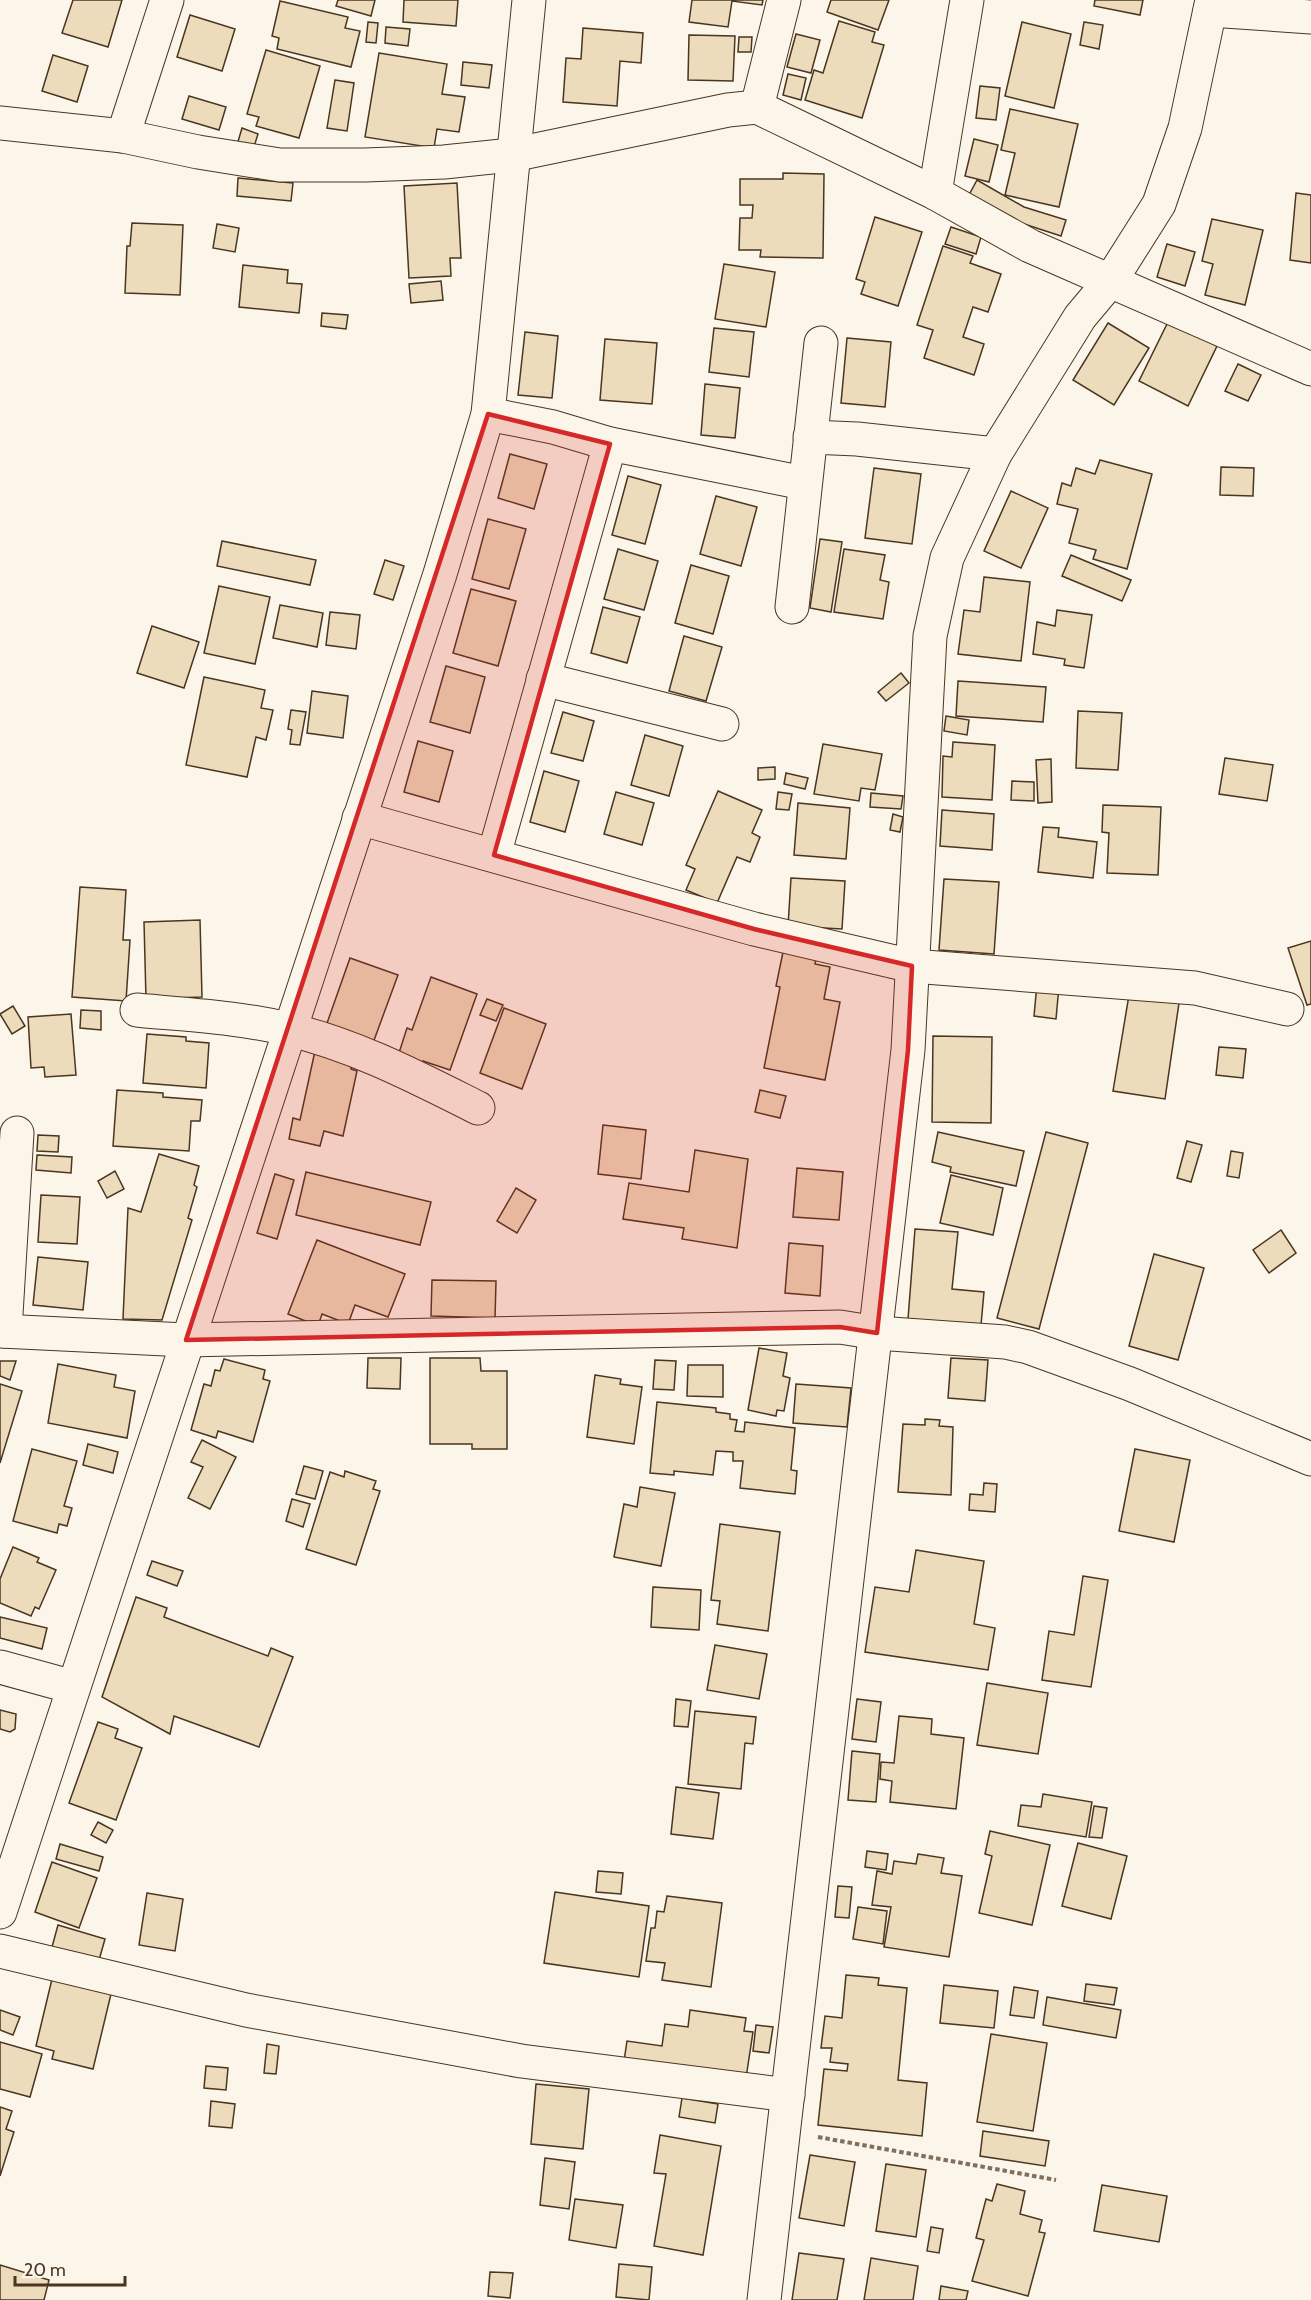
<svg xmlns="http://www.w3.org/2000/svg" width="1311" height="2300" viewBox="0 0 1311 2300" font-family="Cabin,sans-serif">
<rect width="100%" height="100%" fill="#fbf6e9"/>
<!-- building -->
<g fill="#ecdcbc" stroke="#4a3520" stroke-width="1.5">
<polygon points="73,0 122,0 108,47 62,33"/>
<polygon points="338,0 375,0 371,16 336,6"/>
<polygon points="404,0 458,0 456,26 403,22"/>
<polygon points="692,0 763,0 762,5 732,1 728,27 689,22"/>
<polygon points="831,0 889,0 878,30 827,12"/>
<polygon points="1095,0 1143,0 1140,15 1094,6"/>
<polygon points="280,1 348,17 345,28 360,31 351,67 277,49 279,38 272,36"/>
<polygon points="190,15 235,29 222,71 177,57"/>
<polygon points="839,21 875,32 872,42 884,45 862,118 805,100 814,70 823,73"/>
<polygon points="368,22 378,23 376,43 366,42"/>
<polygon points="1022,22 1071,34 1054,108 1005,96"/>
<polygon points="1084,22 1103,25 1099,49 1080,45"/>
<polygon points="386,27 410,29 408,46 385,43"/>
<polygon points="583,28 643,33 641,63 620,61 617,106 563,102 566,58 581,59"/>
<polygon points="796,34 820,40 811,73 787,67"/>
<polygon points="689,35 735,36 733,81 688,80"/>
<polygon points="739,37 752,37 751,52 738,52"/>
<polygon points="266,50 320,66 299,138 256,126 259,117 247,114"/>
<polygon points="379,53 447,64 442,94 465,97 459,132 437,129 434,148 365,137"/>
<polygon points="53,55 88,66 77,102 42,91"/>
<polygon points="463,62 492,65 489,88 461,85"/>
<polygon points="788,74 806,78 801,100 783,95"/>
<polygon points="335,80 354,83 347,131 327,128"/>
<polygon points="980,86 1000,88 996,120 976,118"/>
<polygon points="189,96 226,107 219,130 182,119"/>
<polygon points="1010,109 1078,124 1059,207 1005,195 1015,153 1001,150"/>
<polygon points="242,128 258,134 253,150 237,145"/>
<polygon points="974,139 998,145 989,182 965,176"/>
<polygon points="783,173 824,174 823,258 760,257 761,250 739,250 740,218 752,218 753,205 740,205 740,179 783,179"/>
<polygon points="238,178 293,183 291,201 237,196"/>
<polygon points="977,180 1024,207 1066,220 1061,236 1018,222 969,195"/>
<polygon points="457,183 461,258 450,258 451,276 409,278 404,186"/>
<polygon points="1296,193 1311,195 1311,263 1290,260"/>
<polygon points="875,217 922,232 898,306 861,294 865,282 856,279"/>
<polygon points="1212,219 1263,230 1245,305 1205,295 1213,264 1202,261"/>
<polygon points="132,223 183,225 180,295 125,293 127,246 130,246"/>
<polygon points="217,224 239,228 235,252 213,248"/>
<polygon points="951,227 981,237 976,254 945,244"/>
<polygon points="1167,244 1195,252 1185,286 1157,277"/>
<polygon points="943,246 973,256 970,263 1001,274 988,312 973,307 963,337 984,344 974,375 924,358 933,330 917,325"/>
<polygon points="724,264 775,272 766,327 715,319"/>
<polygon points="243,265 288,270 287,283 302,284 299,313 239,307"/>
<polygon points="441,281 443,300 411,303 409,284"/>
<polygon points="322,313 348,315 346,329 321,326"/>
<polygon points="1168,322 1217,346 1188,406 1139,381"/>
<polygon points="1108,323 1149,348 1114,405 1073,380"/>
<polygon points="714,328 754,332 749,377 709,372"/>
<polygon points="525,332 558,336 552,398 518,395"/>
<polygon points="847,338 891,342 885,407 841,403"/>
<polygon points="605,339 657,343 652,404 600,400"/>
<polygon points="1238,364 1261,375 1248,401 1225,391"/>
<polygon points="705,384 740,388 735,438 701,435"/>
<polygon points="510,454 547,464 534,509 498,498"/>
<polygon points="1100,460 1152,474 1127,569 1093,559 1096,550 1069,543 1078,509 1057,504 1062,483 1071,486 1076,468 1095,474"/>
<polygon points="1221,467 1254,468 1253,496 1220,495"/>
<polygon points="874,468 921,474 912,544 865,538"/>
<polygon points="628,476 661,485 645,544 612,535"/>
<polygon points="1011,491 1048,508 1021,568 984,551"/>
<polygon points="716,496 757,507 741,566 700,554"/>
<polygon points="488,519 526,529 509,589 472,579"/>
<polygon points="820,539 842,542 831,612 810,608"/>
<polygon points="222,541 316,560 310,585 217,566"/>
<polygon points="618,549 658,561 644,610 604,599"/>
<polygon points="844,549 885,555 880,580 889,582 883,619 834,612"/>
<polygon points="1071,555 1131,580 1122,601 1062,576"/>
<polygon points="385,560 404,566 393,600 374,594"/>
<polygon points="691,565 729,576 713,634 675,623"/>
<polygon points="984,577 1030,582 1021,661 958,654 964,610 980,612"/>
<polygon points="219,586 270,597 255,664 204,653"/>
<polygon points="471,589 516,601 498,666 453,653"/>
<polygon points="280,605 323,613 317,647 273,638"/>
<polygon points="603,607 640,617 627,663 591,653"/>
<polygon points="1057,610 1092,615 1084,668 1064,665 1065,659 1033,654 1037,622 1055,626"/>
<polygon points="330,612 360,615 356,649 326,645"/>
<polygon points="152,626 199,642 184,688 137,673"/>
<polygon points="684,636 722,647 706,701 669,691"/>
<polygon points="446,666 485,677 470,733 430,722"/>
<polygon points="901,673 909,683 886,701 878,692"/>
<polygon points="204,677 265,690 261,708 273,710 266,740 256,737 247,777 186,765"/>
<polygon points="958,681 1046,687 1043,722 956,716"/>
<polygon points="312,691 348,696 343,738 307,733"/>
<polygon points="291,710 306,712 300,745 290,744 292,730 288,729"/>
<polygon points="1078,711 1122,713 1118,770 1076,768"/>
<polygon points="563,712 594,721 583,761 551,753"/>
<polygon points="946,716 969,720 967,735 944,731"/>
<polygon points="645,735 683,746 669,796 631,785"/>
<polygon points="418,741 453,751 439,802 404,792"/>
<polygon points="953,742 995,745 992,800 942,797 943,756 952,757"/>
<polygon points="823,744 882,754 875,790 861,788 859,801 814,794"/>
<polygon points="1225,758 1273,765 1267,801 1219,794"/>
<polygon points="1051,759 1052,802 1038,803 1036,760"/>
<polygon points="775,767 775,779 758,780 758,768"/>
<polygon points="544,771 579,781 565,832 530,822"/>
<polygon points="786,773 808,778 805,789 784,784"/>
<polygon points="1012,781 1034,782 1034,801 1011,800"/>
<polygon points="718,791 762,810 752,833 760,837 750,862 737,857 717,903 686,890 695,869 686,865"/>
<polygon points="616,792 654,803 642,845 604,834"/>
<polygon points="778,792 792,794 789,810 776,809"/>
<polygon points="871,793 903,796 901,809 870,807"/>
<polygon points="798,803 850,808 846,859 794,855"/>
<polygon points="1103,805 1161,807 1158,875 1107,873 1109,833 1102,832"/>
<polygon points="942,810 994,814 992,850 940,846"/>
<polygon points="893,814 903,817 900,832 890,830"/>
<polygon points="1043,827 1059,828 1058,837 1097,842 1093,878 1038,872"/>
<polygon points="791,878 845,881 842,929 788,926"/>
<polygon points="944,879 999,882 994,954 939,950"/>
<polygon points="80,887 126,890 123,940 130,940 126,1001 72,997"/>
<polygon points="200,920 202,997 146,999 144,922"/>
<polygon points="1311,941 1311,1004 1307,1005 1288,948"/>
<polygon points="783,952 816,959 815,964 830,967 824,999 840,1002 825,1080 764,1068 780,987 776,986"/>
<polygon points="350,958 398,975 373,1043 326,1026"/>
<polygon points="431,977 477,994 450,1070 423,1061 422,1065 398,1056 407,1028 412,1030"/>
<polygon points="1037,984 1059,986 1056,1019 1034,1016"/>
<polygon points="1129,995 1179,1003 1165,1099 1113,1091"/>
<polygon points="487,999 503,1005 496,1021 480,1015"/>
<polygon points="13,1006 25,1026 12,1034 0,1014"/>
<polygon points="504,1008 546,1024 522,1089 480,1073"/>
<polygon points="81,1010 101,1011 101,1030 80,1028"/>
<polygon points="71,1014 76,1075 45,1077 44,1067 31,1068 28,1017"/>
<polygon points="147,1034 186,1037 186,1041 209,1043 206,1088 143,1083"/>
<polygon points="933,1036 992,1037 991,1123 932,1122"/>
<polygon points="1219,1047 1246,1049 1243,1078 1216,1075"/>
<polygon points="315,1051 353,1060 351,1069 357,1071 343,1136 324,1131 320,1146 289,1139 293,1118 300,1120"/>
<polygon points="117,1090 163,1093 163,1097 202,1100 200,1121 191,1121 189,1151 113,1146"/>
<polygon points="760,1090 786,1096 780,1118 755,1112"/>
<polygon points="603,1125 646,1130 641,1179 598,1174"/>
<polygon points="938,1132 1024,1151 1016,1186 950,1172 951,1167 932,1162"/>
<polygon points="1046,1132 1088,1143 1039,1329 997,1318"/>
<polygon points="38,1135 59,1136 58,1152 37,1151"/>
<polygon points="1187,1141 1202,1145 1191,1182 1177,1178"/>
<polygon points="695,1150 748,1159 737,1248 682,1239 684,1228 623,1219 629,1183 689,1192"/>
<polygon points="1231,1151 1243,1153 1239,1178 1227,1176"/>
<polygon points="159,1154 199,1166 194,1185 197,1187 188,1218 192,1220 162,1320 123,1319 128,1208 141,1212"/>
<polygon points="37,1155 72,1157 71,1173 36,1170"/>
<polygon points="797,1168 843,1172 839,1220 793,1217"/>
<polygon points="115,1171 124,1189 107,1198 98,1181"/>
<polygon points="306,1172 431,1202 420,1245 296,1215"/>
<polygon points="275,1174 294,1180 277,1239 257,1233"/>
<polygon points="951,1175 1003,1188 993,1235 940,1223"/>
<polygon points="516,1188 536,1200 517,1233 497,1221"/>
<polygon points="41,1195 80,1197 77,1244 38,1242"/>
<polygon points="915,1229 958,1232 952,1289 984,1292 981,1325 908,1319"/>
<polygon points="1281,1230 1296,1253 1269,1273 1253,1250"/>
<polygon points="317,1240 405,1274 388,1317 355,1305 348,1324 322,1314 318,1326 288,1314"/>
<polygon points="789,1243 823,1246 820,1296 785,1293"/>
<polygon points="1154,1254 1204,1268 1178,1360 1129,1346"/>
<polygon points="38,1257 88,1262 83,1310 33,1305"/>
<polygon points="432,1280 496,1281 495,1318 431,1316"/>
<polygon points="759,1348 787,1353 783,1376 790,1378 784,1411 777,1410 776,1416 748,1410"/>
<polygon points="368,1358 401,1358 400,1389 367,1388"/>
<polygon points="430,1358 480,1358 481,1371 507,1371 507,1449 472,1449 472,1444 430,1444"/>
<polygon points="951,1358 988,1360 985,1401 948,1398"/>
<polygon points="224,1359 265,1370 263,1379 270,1381 253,1442 218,1431 216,1438 191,1430 204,1384 211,1386 215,1370 220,1371"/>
<polygon points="655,1360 676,1361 674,1390 653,1389"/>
<polygon points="0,1361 16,1361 10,1380 0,1376"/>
<polygon points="58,1364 116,1375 114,1387 135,1391 127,1438 48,1423"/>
<polygon points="688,1365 723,1365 723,1397 687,1396"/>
<polygon points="595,1375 621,1379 620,1384 642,1387 634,1444 587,1437"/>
<polygon points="0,1384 22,1391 0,1463"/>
<polygon points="796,1384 851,1388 847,1427 793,1423"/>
<polygon points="657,1402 716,1408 716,1412 730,1414 730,1419 737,1420 735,1431 744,1432 745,1422 795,1428 791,1470 797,1471 795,1494 740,1488 743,1461 733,1461 733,1452 716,1451 713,1475 674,1471 674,1475 650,1473"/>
<polygon points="925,1419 940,1420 939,1426 953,1427 951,1495 898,1492 903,1424 925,1425"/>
<polygon points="202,1440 236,1457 210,1509 188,1498 203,1467 191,1462"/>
<polygon points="88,1444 118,1452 113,1473 83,1465"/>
<polygon points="32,1449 77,1461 64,1506 72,1508 67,1526 59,1524 57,1533 13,1521"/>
<polygon points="1135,1449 1190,1460 1174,1542 1119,1531"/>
<polygon points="304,1466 323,1471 315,1499 296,1494"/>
<polygon points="345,1471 376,1481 373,1489 380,1491 356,1565 306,1549 330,1472 344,1477"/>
<polygon points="984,1483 997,1484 995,1512 969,1510 970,1494 983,1495"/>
<polygon points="640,1487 675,1493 661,1566 614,1557 624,1504 637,1507"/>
<polygon points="292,1499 310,1504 303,1527 286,1521"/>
<polygon points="720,1524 780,1532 768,1631 717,1624 720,1601 711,1600"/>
<polygon points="13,1547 39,1558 37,1562 56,1570 39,1609 35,1607 31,1616 0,1603 0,1579"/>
<polygon points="916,1550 984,1561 974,1624 995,1628 988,1670 865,1652 875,1587 909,1592"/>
<polygon points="152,1561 183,1571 177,1586 147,1575"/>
<polygon points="1083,1576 1108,1580 1091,1687 1042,1680 1049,1631 1074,1635"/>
<polygon points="653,1587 701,1590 699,1630 651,1627"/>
<polygon points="136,1597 167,1608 164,1617 268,1656 271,1648 293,1657 259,1747 174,1716 170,1734 102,1697"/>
<polygon points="0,1617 47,1628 42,1649 0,1638"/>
<polygon points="715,1645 767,1654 759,1699 707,1690"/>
<polygon points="987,1683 1048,1693 1038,1754 977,1745"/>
<polygon points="676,1699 691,1701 688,1727 674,1726"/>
<polygon points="857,1699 881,1702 876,1742 852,1739"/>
<polygon points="0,1710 16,1714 15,1729 10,1732 0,1729"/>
<polygon points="695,1711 756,1717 753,1744 745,1743 741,1789 688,1784"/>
<polygon points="899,1716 932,1719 931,1734 964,1738 956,1809 890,1802 892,1781 880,1779 881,1762 894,1763"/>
<polygon points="98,1722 118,1729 115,1738 142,1748 116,1820 69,1803"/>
<polygon points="852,1751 880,1754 876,1802 848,1800"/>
<polygon points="676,1787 719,1793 713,1839 671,1834"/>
<polygon points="1043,1794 1092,1802 1086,1837 1018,1826 1021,1805 1041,1807"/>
<polygon points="1094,1806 1107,1808 1102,1838 1089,1837"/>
<polygon points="98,1822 113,1830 106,1843 91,1835"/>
<polygon points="990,1831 1050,1845 1032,1925 979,1913 992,1856 985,1854"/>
<polygon points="1078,1843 1127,1856 1111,1919 1062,1906"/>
<polygon points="60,1844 103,1857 99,1871 56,1859"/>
<polygon points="867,1851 888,1854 886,1870 865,1867"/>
<polygon points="918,1854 944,1858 941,1873 962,1876 949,1957 884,1947 891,1907 872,1905 877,1871 892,1874 894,1861 916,1864"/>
<polygon points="52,1862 97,1878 79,1928 35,1912"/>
<polygon points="598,1871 623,1873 621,1894 596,1892"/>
<polygon points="838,1886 852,1887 849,1918 835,1917"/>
<polygon points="555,1892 649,1906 639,1977 544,1963"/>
<polygon points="147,1893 183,1899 175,1951 139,1945"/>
<polygon points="667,1896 722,1903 711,1987 662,1980 665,1963 646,1961 651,1928 655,1928 657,1911 664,1912"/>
<polygon points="858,1907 887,1911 883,1944 853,1939"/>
<polygon points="58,1925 105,1939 99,1960 52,1947"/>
<polygon points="846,1975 879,1978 878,1985 907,1988 898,2080 927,2083 922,2136 818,2125 824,2069 847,2071 848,2064 830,2062 832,2048 821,2048 825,2016 842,2018"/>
<polygon points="52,1979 111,1994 93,2069 52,2059 54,2051 36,2046"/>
<polygon points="1086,1984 1117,1988 1114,2005 1084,2001"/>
<polygon points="944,1985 998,1991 994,2028 940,2023"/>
<polygon points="1014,1987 1038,1991 1034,2018 1010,2015"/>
<polygon points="1047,1997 1121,2010 1116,2038 1043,2025"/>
<polygon points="0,2010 20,2017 13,2035 0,2030"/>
<polygon points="690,2010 746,2018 744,2031 753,2032 746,2078 624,2061 627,2041 662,2046 665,2024 688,2027"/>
<polygon points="756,2025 773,2027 769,2053 753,2051"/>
<polygon points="991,2034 1047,2043 1033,2131 977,2122"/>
<polygon points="0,2042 42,2054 30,2097 0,2089"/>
<polygon points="267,2044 279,2046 276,2074 264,2073"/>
<polygon points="206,2066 228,2068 226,2090 204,2088"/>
<polygon points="536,2084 589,2089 583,2149 531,2144"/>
<polygon points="682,2098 718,2104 715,2123 679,2117"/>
<polygon points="211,2101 235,2104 232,2128 209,2126"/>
<polygon points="0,2107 12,2111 6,2129 14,2132 0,2176"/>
<polygon points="983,2131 1049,2141 1045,2166 980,2156"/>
<polygon points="660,2135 721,2146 703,2255 654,2246 666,2174 654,2173"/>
<polygon points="810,2155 855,2162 844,2226 799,2218"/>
<polygon points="545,2158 575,2162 569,2209 540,2205"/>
<polygon points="886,2164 926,2170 916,2237 876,2231"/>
<polygon points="997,2184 1025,2191 1020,2214 1042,2220 1039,2232 1045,2233 1028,2296 972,2281 984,2240 976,2238 986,2199 992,2201"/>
<polygon points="1102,2185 1167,2196 1159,2242 1094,2231"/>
<polygon points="575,2199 623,2205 616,2248 569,2240"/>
<polygon points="931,2227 943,2229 939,2253 927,2251"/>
<polygon points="799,2253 844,2259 837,2300 792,2300"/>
<polygon points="871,2258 918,2266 913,2300 864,2300"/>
<polygon points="619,2264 652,2267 649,2300 616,2297"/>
<polygon points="0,2265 49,2280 44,2300 0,2300"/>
<polygon points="490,2272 513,2273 510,2298 488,2296"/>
<polygon points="941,2286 968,2291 966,2300 939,2300"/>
</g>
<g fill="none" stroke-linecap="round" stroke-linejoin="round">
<!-- minor casing -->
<g stroke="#4a3520" stroke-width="35">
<g id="minor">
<polyline points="1210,10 1311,17"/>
<polyline points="757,107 784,0"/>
<polyline points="0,123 123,136 198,152 280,165 365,165 444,162 512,155 728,110 757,107 935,193 1030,246 1311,369"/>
<polyline points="123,136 167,0"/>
<polyline points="935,193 967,0"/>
<polyline points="488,414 553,427 610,444 804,483"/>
<polyline points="810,437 857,439 995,454"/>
<polyline points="792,607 821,343"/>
<polyline points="543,679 722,724"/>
<polyline points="359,818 754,929 912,966 1195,988 1287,1009"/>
<polyline points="494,855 610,444"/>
<path d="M137,1010c50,5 101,7 150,19 68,16 129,48 191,79"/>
<polyline points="0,1331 186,1340 840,1327 877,1333 1005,1342 1028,1347 1130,1384 1311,1459"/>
<polyline points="5,1331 17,1133"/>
<polyline points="0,1667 73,1687"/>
<polyline points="0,1951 246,2010 521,2061 788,2095"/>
<polyline points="764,2300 908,1050 930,636 947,558 995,454 1080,317 1111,280 1159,204 1185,128 1212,0"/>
</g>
</g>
<!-- tertiary casing -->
<g stroke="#4a3520" stroke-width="35">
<polyline id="tertiary" points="0,1912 440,574 488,414 529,0"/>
</g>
<!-- path -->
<polyline stroke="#7f6f5c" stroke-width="4" stroke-dasharray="4.5 3" stroke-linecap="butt" points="818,2137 1056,2180"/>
<!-- minor -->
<use href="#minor" stroke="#fbf6e9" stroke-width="33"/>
<!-- tertiary -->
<use href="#tertiary" stroke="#fbf6e9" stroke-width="33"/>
</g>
<!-- marked area -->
<path fill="#d62828" fill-opacity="0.2" stroke="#d62828" stroke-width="4.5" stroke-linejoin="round" d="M488,414l122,30 -116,411 260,74 158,37 -4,84 -31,283 -37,-6 -654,13z"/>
<!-- scale -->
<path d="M15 2276v9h110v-9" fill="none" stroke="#4a3520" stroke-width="3"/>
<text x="24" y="2276" font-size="18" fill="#4a3520" stroke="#fbf6e9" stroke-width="4.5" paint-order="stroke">20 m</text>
</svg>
